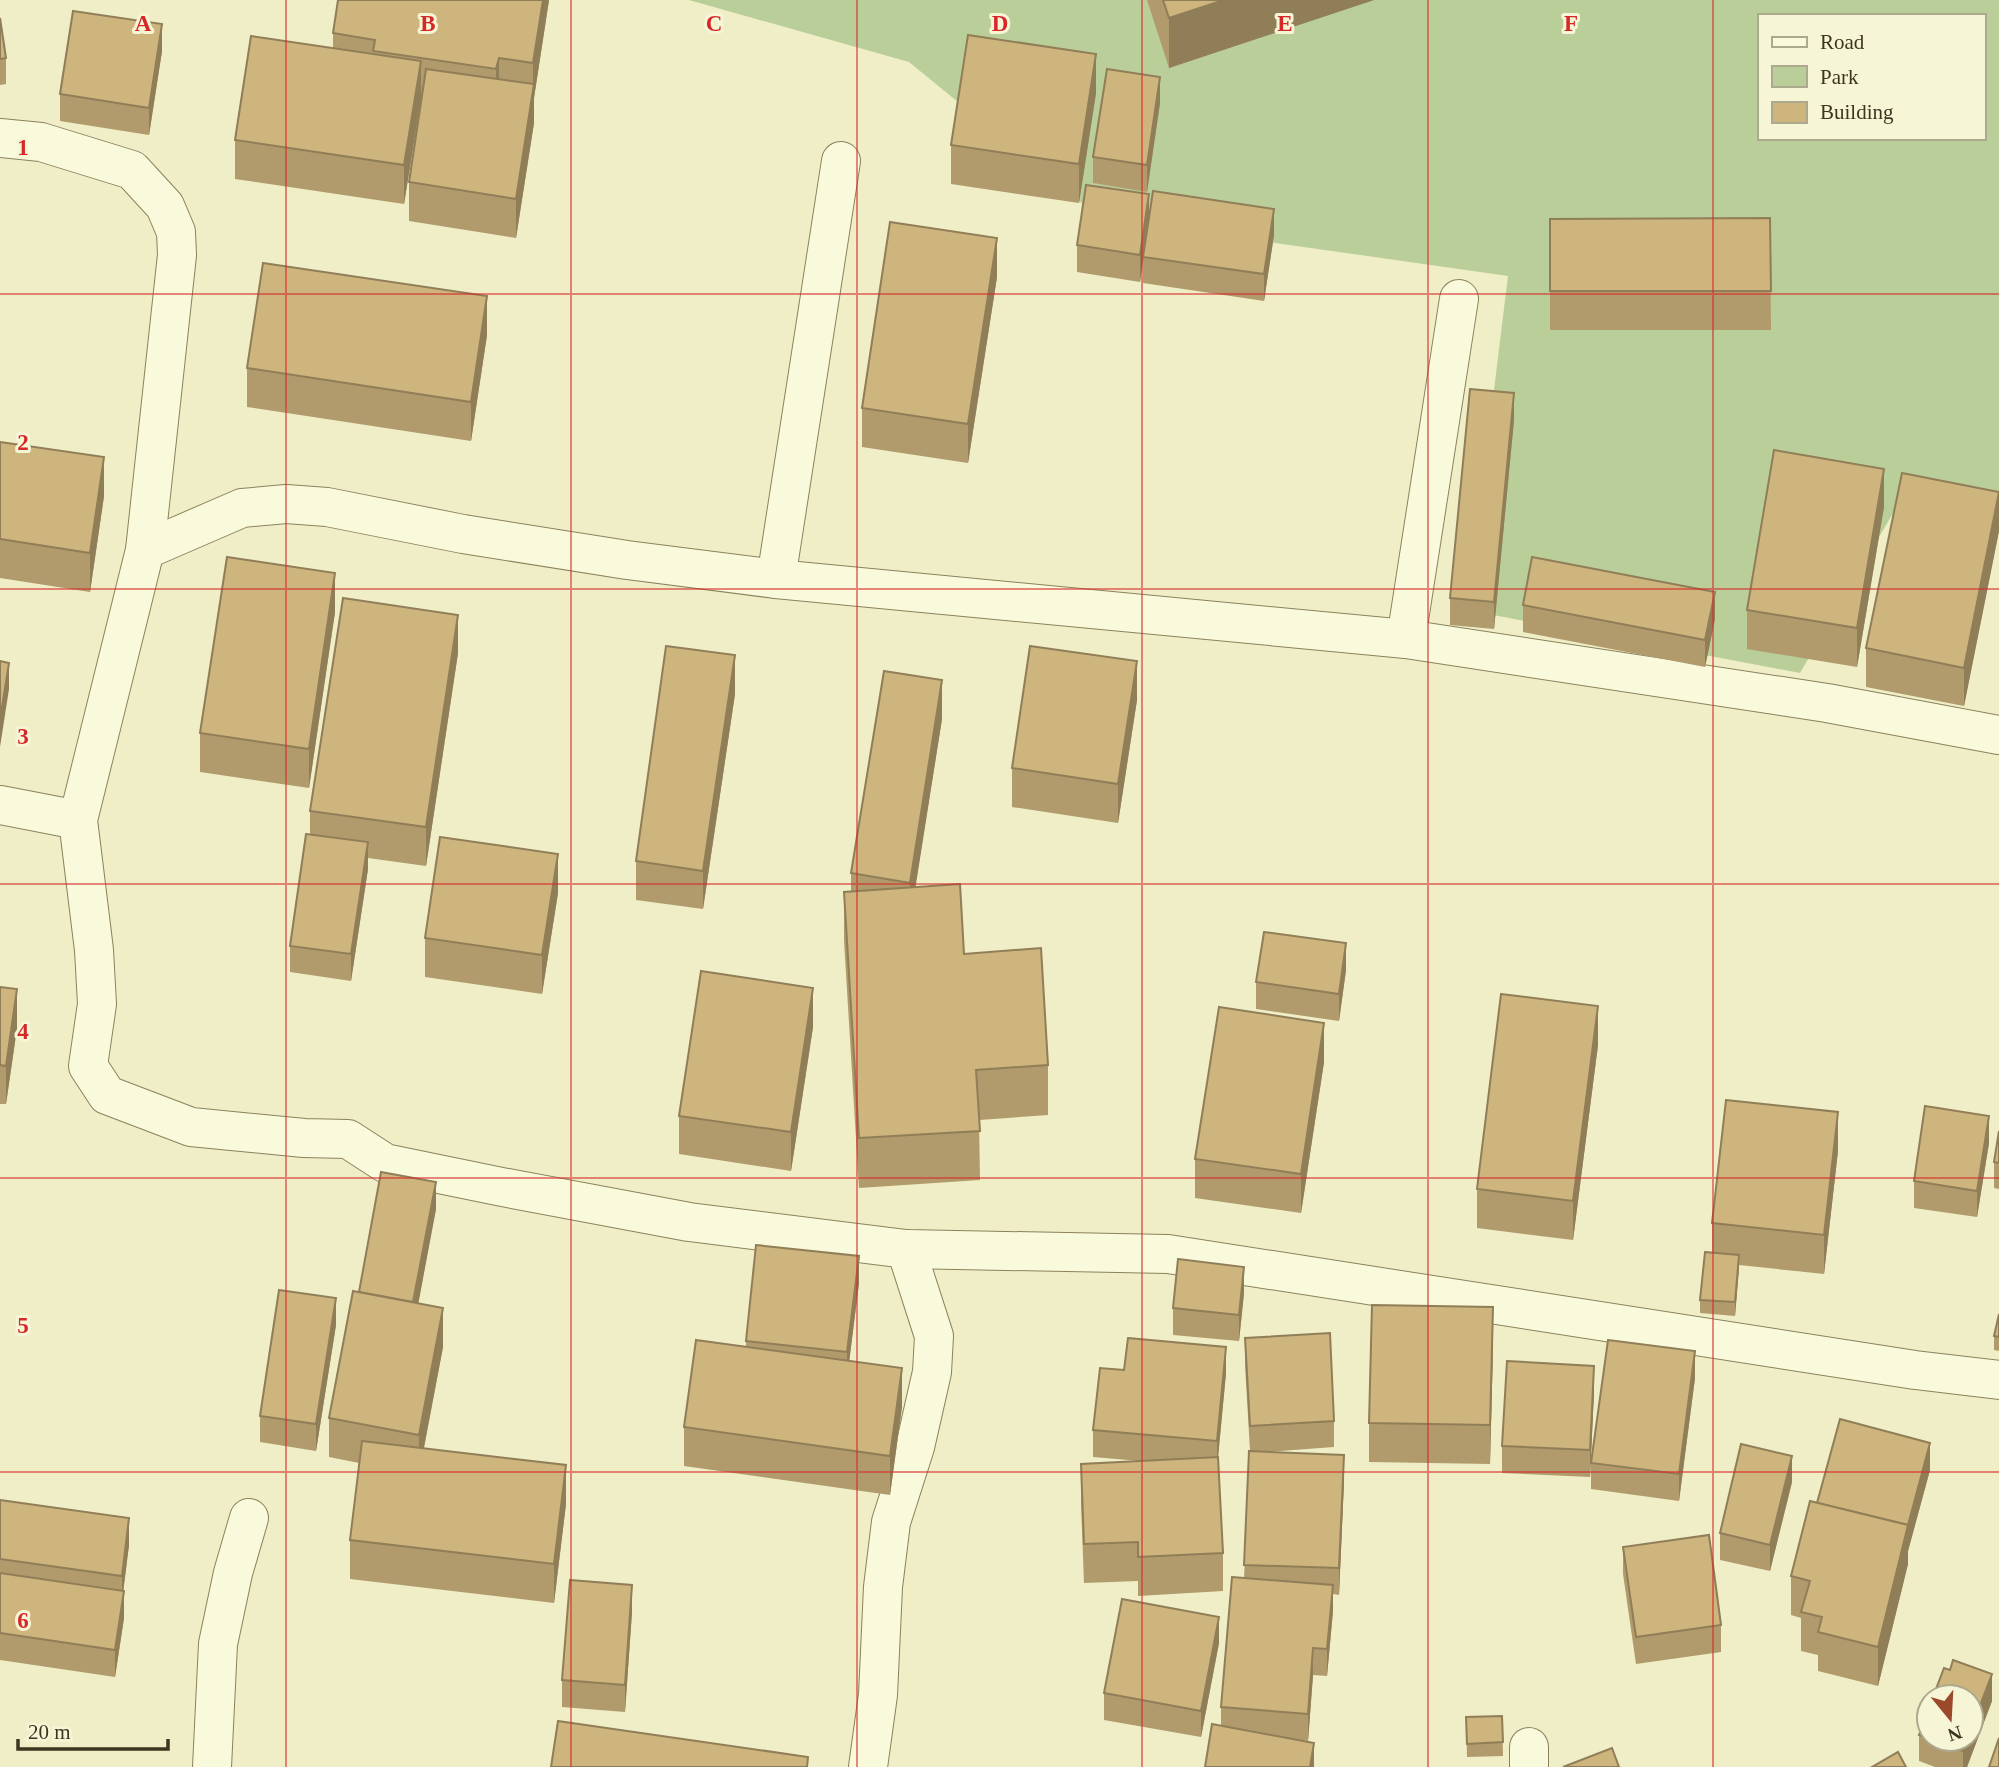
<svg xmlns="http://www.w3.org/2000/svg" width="1999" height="1767" viewBox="0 0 1999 1767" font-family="'Times New Roman',serif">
<rect width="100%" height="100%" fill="#efeec7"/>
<!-- green -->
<path fill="#bace9a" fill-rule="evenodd" d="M689,0h1310v510l-103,-2 -96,165 -333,-63 41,-334 -408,-58 -191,-156zM1759,16h224v122h-224z"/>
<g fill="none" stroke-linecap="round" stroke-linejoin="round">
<!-- minor casing -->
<g stroke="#8b825c" stroke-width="40">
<g id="minor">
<polyline points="0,138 41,142 132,170 165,206 176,232 177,255 145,550 78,820 94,950 97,1004 88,1066 107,1095 191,1127 304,1138 348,1139 385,1163 502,1187 689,1222 906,1249 1168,1254 1915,1370 1999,1380"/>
<polyline points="145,550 242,508 286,504 327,507 463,534 627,560 776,579 1406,639 1827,703 1999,735"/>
<polyline points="776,579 841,161"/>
<polyline points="1406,639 1459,299"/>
<polyline points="0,805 78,820"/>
<polyline points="1529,1747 1529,1767"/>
<polyline points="212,1767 218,1644 233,1573 249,1518"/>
<polyline points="868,1767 878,1695 883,1587 891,1522 915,1447 932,1372 934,1336 906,1249"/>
</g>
</g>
<!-- minor -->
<use href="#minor" stroke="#f9f9db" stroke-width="38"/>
</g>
<!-- wall -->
<g fill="#b19b6c">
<polygon points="549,0 534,98 534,123 516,238 409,221 409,182 422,97 421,97 404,204 235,179 235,140 333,48 333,33"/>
<polygon points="1147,0 1374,0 1169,68"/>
<polygon points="0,18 6,58 6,84 0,85"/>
<polygon points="162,51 149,135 60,121 60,94"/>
<polygon points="1096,93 1079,203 951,184 951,145"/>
<polygon points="1160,103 1147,192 1093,183 1093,157"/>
<polygon points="1770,218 1771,330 1550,330 1550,219"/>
<polygon points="1149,219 1274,235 1264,301 1143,283 1143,260 1140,282 1077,272 1077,245"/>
<polygon points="997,277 968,463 862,447 862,408"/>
<polygon points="487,335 471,441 247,407 247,368"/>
<polygon points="1514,420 1494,629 1450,625 1450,598"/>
<polygon points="0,442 104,496 90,592 0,578"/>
<polygon points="1884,507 1857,667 1747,649 1747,610"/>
<polygon points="1999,531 1964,706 1866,687 1866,648"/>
<polygon points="1523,605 1715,619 1705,667 1523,632"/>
<polygon points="335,612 309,788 200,772 200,733"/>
<polygon points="458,653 426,866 368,858 368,869 351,981 290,972 290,946 310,834 310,811"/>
<polygon points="735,694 703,909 636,900 636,861"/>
<polygon points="1137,700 1118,823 1012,807 1012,768"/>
<polygon points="942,719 915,887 964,954 1048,1065 1048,1115 979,1120 980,1180 859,1188 844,941 844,892 851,891 851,873"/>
<polygon points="558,893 542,994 425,977 425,938"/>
<polygon points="1346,970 1339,1021 1256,1009 1256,982"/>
<polygon points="0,987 17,1028 6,1104 0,1104"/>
<polygon points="813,1027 791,1171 679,1154 679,1116"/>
<polygon points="1598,1045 1573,1240 1477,1228 1477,1189"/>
<polygon points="1324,1062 1301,1213 1195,1198 1195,1159"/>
<polygon points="1999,1131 1999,1189 1994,1188 1994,1162"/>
<polygon points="1989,1143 1977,1217 1914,1208 1914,1181"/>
<polygon points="1838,1151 1824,1274 1739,1265 1735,1316 1700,1313 1700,1300 1712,1253 1712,1223"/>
<polygon points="436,1209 418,1303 443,1347 424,1448 566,1504 554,1603 350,1579 350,1540 359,1463 329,1457 329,1418 359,1292"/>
<polygon points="859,1283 849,1361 902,1407 890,1495 684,1466 684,1427 746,1347 746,1341"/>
<polygon points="1244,1293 1239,1341 1173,1335 1173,1308"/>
<polygon points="1999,1314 1999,1351 1994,1350 1994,1336"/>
<polygon points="336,1325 316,1451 260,1442 260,1416"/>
<polygon points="1245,1338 1334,1421 1334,1447 1266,1452 1344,1482 1339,1595 1333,1594 1333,1611 1327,1676 1313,1675 1308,1741 1299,1740 1314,1767 1221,1726 1221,1707 1244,1578 1250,1451 1245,1365"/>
<polygon points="1493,1346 1490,1464 1369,1462 1369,1423"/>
<polygon points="1124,1370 1226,1373 1218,1457 1223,1553 1223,1591 1138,1596 1138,1581 1084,1583 1081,1503 1081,1464 1140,1461 1093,1457 1093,1430"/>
<polygon points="1695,1378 1679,1501 1591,1489 1591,1463"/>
<polygon points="1594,1392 1590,1477 1502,1473 1502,1446"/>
<polygon points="1930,1470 1908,1551 1908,1564 1878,1686 1818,1671 1818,1655 1801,1651 1801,1618 1791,1615 1791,1576 1817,1503"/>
<polygon points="1792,1482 1770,1571 1720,1560 1720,1533"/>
<polygon points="0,1500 129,1545 123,1591 124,1618 115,1677 0,1660"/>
<polygon points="1623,1547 1721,1625 1721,1652 1636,1664 1623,1574"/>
<polygon points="632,1612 625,1712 562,1707 562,1680"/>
<polygon points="1219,1643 1201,1737 1104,1720 1104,1693"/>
<polygon points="1950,1670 1992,1701 1967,1767 1935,1767 1919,1761 1919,1735 1929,1708 1929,1739 1971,1739"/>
<polygon points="1502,1716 1503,1756 1467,1757 1466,1717"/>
</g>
<!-- shaded-wall -->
<g fill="#907e58">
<polygon points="543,0 549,0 534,98 534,123 516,238 516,199 533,88 533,63"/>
<polygon points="1224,0 1374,0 1169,68 1169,18"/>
<polygon points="162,24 162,51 149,135 149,108"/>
<polygon points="1096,54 1096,93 1079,203 1079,164"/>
<polygon points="499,58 499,97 496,108 496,69"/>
<polygon points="421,61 421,99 404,204 404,165"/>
<polygon points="1160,77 1160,103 1147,192 1147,165"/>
<polygon points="1149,194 1149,220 1140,282 1140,255"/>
<polygon points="1274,209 1274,235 1264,301 1264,274"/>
<polygon points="997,238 997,277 968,463 968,424"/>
<polygon points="487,296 487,335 471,441 471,402"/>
<polygon points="1514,393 1514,420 1494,629 1494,602"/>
<polygon points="104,457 104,496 90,592 90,553"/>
<polygon points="1884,469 1884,507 1857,667 1857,628"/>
<polygon points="1999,492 1999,531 1964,706 1964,668"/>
<polygon points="335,573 335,612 309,788 309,749"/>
<polygon points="1715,592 1715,619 1705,667 1705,640"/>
<polygon points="458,615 458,653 426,866 426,827"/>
<polygon points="735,655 735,694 703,909 703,871"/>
<polygon points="1137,661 1137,700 1118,823 1118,784"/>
<polygon points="9,663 9,689 0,747 0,720"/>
<polygon points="942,680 942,719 910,922 910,883"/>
<polygon points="368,842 368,869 351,981 351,954"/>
<polygon points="558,854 558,893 542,994 542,955"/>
<polygon points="1346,943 1346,970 1339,1021 1339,994"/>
<polygon points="813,988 813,1027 791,1171 791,1132"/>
<polygon points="17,989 17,1028 6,1104 6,1066"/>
<polygon points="1598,1006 1598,1045 1573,1240 1573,1201"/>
<polygon points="1324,1023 1324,1062 1301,1213 1301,1174"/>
<polygon points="1838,1112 1838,1151 1824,1274 1824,1235"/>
<polygon points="1989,1116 1989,1143 1977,1217 1977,1191"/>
<polygon points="436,1182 436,1209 413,1332 413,1306"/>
<polygon points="1739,1255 1739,1269 1735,1316 1735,1302"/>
<polygon points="859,1256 859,1283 847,1379 847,1352"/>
<polygon points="1244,1267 1244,1293 1239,1341 1239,1315"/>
<polygon points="336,1298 336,1325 316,1451 316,1424"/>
<polygon points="1493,1307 1493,1346 1490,1464 1490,1425"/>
<polygon points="443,1308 443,1347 419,1473 419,1435"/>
<polygon points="1226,1347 1226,1373 1217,1468 1217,1441"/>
<polygon points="1695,1351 1695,1378 1679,1501 1679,1474"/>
<polygon points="1594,1366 1594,1392 1590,1477 1590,1450"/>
<polygon points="902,1368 902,1407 890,1495 890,1456"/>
<polygon points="1930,1443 1930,1470 1908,1551 1908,1564 1878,1686 1878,1647 1908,1527"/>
<polygon points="1344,1455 1344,1482 1339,1595 1339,1568"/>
<polygon points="1792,1456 1792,1482 1770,1571 1770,1545"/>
<polygon points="566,1465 566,1504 554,1603 554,1564"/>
<polygon points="129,1518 129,1545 122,1602 122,1576"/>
<polygon points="632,1585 632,1612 625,1712 625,1685"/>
<polygon points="1333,1585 1333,1611 1327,1676 1327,1649"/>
<polygon points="124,1591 124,1618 115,1677 115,1650"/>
<polygon points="1219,1617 1219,1643 1201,1737 1201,1711"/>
<polygon points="1313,1648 1313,1675 1308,1741 1308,1714"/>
<polygon points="1992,1674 1992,1701 1967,1767 1963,1767 1963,1751 1967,1739 1971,1739 1971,1729"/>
<polygon points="1314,1743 1314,1767 1310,1767"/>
</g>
<!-- building -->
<g fill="#ceb47d" stroke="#907e58" stroke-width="2">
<polygon points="338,0 543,0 533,63 499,58 496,69 373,51 375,40 333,33"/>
<polygon points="1163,0 1224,0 1169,18"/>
<polygon points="73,11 162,24 149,108 60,94"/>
<polygon points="0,18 6,58 0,59"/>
<polygon points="968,35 1096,54 1079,164 951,145"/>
<polygon points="251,36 421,61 404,165 235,140"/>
<polygon points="426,69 534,84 516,199 409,182"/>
<polygon points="1107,69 1160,77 1147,165 1093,157"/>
<polygon points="1086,185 1149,194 1140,255 1077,245"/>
<polygon points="1153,191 1274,209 1264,274 1143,257"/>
<polygon points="1770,218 1771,291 1550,291 1550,219"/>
<polygon points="890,222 997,238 968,424 862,408"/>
<polygon points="263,263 487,296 471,402 247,368"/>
<polygon points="1470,389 1514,393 1494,602 1450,598"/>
<polygon points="0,442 104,457 90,553 0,539"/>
<polygon points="1774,450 1884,469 1857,628 1747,610"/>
<polygon points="1902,473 1999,492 1964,668 1866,648"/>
<polygon points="227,557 335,573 309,749 200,733"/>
<polygon points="1532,557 1715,592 1705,640 1523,605"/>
<polygon points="343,598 458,615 426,827 310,811"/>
<polygon points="666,646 735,655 703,871 636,861"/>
<polygon points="1030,646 1137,661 1118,784 1012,768"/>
<polygon points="0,661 9,663 0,720"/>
<polygon points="884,671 942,680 910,883 851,873"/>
<polygon points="306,834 368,842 351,954 290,946"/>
<polygon points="440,837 558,854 542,955 425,938"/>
<polygon points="960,884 964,954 1041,948 1048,1065 976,1070 980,1131 859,1138 844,892"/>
<polygon points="1264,932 1346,943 1339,994 1256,982"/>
<polygon points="701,971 813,988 791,1132 679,1116"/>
<polygon points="0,987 17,989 6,1066 0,1065"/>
<polygon points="1501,994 1598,1006 1573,1201 1477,1189"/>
<polygon points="1219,1007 1324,1023 1301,1174 1195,1159"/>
<polygon points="1726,1100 1838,1112 1824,1235 1712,1223"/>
<polygon points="1925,1106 1989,1116 1977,1191 1914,1181"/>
<polygon points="1999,1131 1999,1163 1994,1162"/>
<polygon points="381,1172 436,1182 413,1302 359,1292"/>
<polygon points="756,1245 859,1256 847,1352 746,1341"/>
<polygon points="1705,1252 1739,1255 1735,1302 1700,1300"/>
<polygon points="1178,1259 1244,1267 1239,1315 1173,1308"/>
<polygon points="279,1290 336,1298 316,1424 260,1416"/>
<polygon points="353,1291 443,1308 419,1435 329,1418"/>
<polygon points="1372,1305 1493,1307 1490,1425 1369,1423"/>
<polygon points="1999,1314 1999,1337 1994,1336"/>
<polygon points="1330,1333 1334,1421 1250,1426 1245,1338"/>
<polygon points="1128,1338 1226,1347 1217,1441 1093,1430 1100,1368 1124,1370"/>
<polygon points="696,1340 902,1368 890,1456 684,1427"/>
<polygon points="1608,1340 1695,1351 1679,1474 1591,1463"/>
<polygon points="1507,1361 1594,1366 1590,1450 1502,1446"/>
<polygon points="1840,1419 1930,1443 1908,1525 1817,1503"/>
<polygon points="362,1441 566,1465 554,1564 350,1540"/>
<polygon points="1741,1444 1792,1456 1770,1545 1720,1533"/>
<polygon points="1249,1451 1344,1455 1339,1568 1244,1565"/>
<polygon points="1218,1457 1223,1553 1138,1557 1138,1542 1084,1544 1081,1464"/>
<polygon points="0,1500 129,1518 122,1576 0,1559"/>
<polygon points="1810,1501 1908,1525 1878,1647 1818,1632 1822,1617 1801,1612 1810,1581 1791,1576"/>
<polygon points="1709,1535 1721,1625 1636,1637 1623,1547"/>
<polygon points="0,1573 124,1591 115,1650 0,1633"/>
<polygon points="1232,1577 1333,1585 1327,1649 1313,1648 1308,1714 1221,1707"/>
<polygon points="570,1580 632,1585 625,1685 562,1680"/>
<polygon points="1122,1599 1219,1617 1201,1711 1104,1693"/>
<polygon points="1953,1660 1992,1674 1971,1729 1971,1697 1933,1697 1944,1668 1950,1670"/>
<polygon points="1929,1708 1929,1738 1919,1735"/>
<polygon points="1502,1716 1503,1742 1467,1744 1466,1717"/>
<polygon points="558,1721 808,1757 807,1767 551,1767"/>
<polygon points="1212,1724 1314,1743 1310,1767 1205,1767"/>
<polygon points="1999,1738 1999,1767 1989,1767"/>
<polygon points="1931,1739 1967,1739 1963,1751"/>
<polygon points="1612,1748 1619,1767 1563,1767"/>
<polygon points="1898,1752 1906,1767 1872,1767"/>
</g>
<!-- grid -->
<path fill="none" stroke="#d62828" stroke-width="2" stroke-opacity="0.55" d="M286,0v1767M571,0v1767M857,0v1767M1142,0v1767M1428,0v1767M1713,0v1767M0,294h1999M0,589h1999M0,884h1999M0,1178h1999M0,1472h1999"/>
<g font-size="23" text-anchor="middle" font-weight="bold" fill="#d62828" stroke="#f6f6d7" stroke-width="6" stroke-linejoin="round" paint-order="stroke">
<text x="143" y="31">A</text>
<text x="428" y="31">B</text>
<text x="714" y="31">C</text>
<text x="1000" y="31">D</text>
<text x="1285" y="31">E</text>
<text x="1571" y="31">F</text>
<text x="23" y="155">1</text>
<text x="23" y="450">2</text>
<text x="23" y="744">3</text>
<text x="23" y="1039">4</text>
<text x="23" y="1333">5</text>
<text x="23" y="1628">6</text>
</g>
<!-- legend -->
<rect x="1758" y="14" width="228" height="126" fill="#f6f6d7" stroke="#aca98e" stroke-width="2"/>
<rect x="1772" y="37" width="35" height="10" fill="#f9f9db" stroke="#aca98e" stroke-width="2"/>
<text x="1820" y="49" font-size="21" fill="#3c3520">Road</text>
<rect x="1772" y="66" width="35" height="21" fill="#bace9a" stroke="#aca98e" stroke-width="2"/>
<text x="1820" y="84" font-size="21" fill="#3c3520">Park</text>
<rect x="1772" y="102" width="35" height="21" fill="#ceb47d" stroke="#aca98e" stroke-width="2"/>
<text x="1820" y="119" font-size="21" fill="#3c3520">Building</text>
<!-- north arrow -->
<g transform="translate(1950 1718) rotate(162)"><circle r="33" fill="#f6f6d7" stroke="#aca98e" stroke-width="2"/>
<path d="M0-5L12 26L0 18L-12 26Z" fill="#9b482b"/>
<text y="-10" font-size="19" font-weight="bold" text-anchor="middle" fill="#3c3520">N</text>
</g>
<!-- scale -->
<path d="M18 1739v10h150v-10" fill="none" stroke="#3c3520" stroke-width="3.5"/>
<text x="28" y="1739" font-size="21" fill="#3c3520" stroke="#f6f6d7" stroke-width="5" paint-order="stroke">20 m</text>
</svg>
